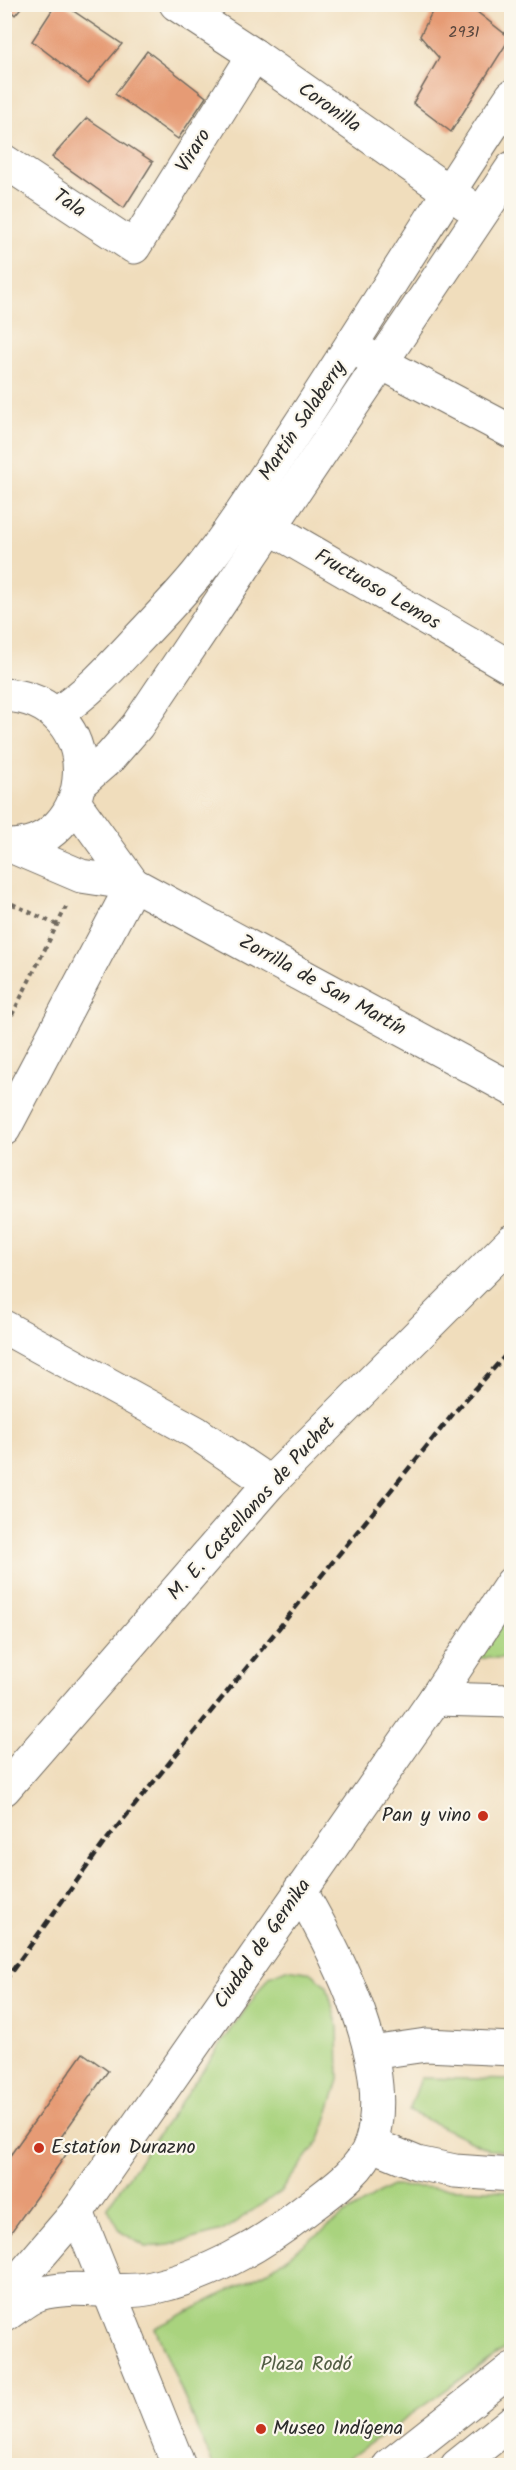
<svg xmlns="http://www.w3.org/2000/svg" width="516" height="2470" viewBox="0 0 516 2470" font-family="Kalam,sans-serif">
<rect width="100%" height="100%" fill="#fbf7ec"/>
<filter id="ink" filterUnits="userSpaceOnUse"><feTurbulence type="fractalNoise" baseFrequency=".0167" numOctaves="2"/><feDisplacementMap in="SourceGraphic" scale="12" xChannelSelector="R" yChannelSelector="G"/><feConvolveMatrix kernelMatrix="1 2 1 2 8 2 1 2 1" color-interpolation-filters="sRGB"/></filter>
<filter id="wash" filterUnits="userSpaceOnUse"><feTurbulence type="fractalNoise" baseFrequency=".008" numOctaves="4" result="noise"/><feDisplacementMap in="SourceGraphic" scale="24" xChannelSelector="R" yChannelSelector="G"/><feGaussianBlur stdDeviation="1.35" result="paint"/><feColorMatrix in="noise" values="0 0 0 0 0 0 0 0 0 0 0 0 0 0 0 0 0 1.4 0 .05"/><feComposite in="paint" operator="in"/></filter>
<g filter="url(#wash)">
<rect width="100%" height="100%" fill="#f0ddbc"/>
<!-- green -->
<g fill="#a9d37e" stroke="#6a7f54" stroke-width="1.5">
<polygon points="511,1612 511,1658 478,1658"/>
<polygon points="286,1969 313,1973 327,1987 338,2027 339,2080 320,2140 280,2192 222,2231 169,2245 146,2247 121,2232 107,2207 269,1976"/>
<polygon points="421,2078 511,2080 511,2151 489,2150 409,2111"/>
<polygon points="391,2186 511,2191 511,2344 339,2465 213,2465 155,2328 268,2271 344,2215"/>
</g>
<g id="blocks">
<!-- building -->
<g fill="#e69b75">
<polygon points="4,4 24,4 15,15"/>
<polygon points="56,4 63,4 122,44 88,84 32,41"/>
<polygon points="436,4 467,4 510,38 451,132 413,103 439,58 420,36"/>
<polygon points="147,51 206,97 178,139 115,94"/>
<polygon points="87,118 153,162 124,208 52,157"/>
<polygon points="83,2053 108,2071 56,2144 68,2152 4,2242 4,2164"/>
</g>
</g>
</g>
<g filter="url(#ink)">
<use href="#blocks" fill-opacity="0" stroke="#70695e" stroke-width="1.5"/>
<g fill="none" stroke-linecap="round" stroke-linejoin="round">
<!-- minor casing -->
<g stroke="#70695e" stroke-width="35">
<g id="minor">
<polyline points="176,4 254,55 466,204"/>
<polyline points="4,161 134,247 254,55"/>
<polyline points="361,352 512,432"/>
<polyline points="252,517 512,668"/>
<path d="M4,695c106,5 95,155 0,151"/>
<path d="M56,714c31,-20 55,-46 80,-73 21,-22 42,-44 61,-67 32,-40 60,-84 88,-127 77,-116 149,-236 227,-351"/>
<polyline points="80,783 110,757 137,726 512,168"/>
<polyline points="74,802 133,884"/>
<polyline points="13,847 81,876 133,884 512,1089"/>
<polyline points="4,1129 133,884"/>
<polyline points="4,1327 195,1432 270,1483"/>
<polyline points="435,1699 512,1701"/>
<polyline points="4,1789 270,1483 512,1241"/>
<polyline points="371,2053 426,2045 512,2049"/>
<polyline points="371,2144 417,2163 455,2171 512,2175"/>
<polyline points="77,2212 179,2466"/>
<polyline points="4,2297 77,2212 435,1699 512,1583"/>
<path d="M4,2316c11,-7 23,-18 35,-22 37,-11 76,2 113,-6 54,-12 107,-41 150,-75 23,-18 60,-41 69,-70 24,-77 -33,-187 -71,-253"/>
<polyline points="389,2466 512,2369"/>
<polyline points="457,2466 512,2422"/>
</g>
</g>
<!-- path -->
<g stroke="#70695e" stroke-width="4" stroke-dasharray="4.5 4.5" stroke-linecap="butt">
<polyline points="4,900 57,925"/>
<polyline points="4,1031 66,907"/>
</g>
<!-- minor -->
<use href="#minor" stroke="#fff" stroke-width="33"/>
<!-- rail -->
<polyline stroke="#2b2b2b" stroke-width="4.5" stroke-dasharray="9 4.5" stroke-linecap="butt" points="4,1982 104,1843 453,1414 512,1348"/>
</g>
</g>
<!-- markers -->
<g fill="#c8321e" stroke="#fbf7ec" stroke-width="2">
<circle cx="483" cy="1816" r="6"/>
<circle cx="39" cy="2148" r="6"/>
<circle cx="261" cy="2429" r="6"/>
</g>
<g text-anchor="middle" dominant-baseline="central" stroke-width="4.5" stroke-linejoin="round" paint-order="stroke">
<!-- number labels -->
<g font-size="16" fill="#5a473e">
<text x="464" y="32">2931</text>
</g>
<!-- street labels -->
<g font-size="20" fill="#2b2b2b" stroke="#fbf7ec">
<text transform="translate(329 108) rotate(35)">Coronilla</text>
<text transform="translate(194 151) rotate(-58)">Viraro</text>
<text transform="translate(69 204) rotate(34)">Tala</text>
<text transform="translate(303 421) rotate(-56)">Martín Salaberry</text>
<text transform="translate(377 590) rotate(30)">Fructuoso Lemos</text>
<text transform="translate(322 986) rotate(29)">Zorrilla de San Martín</text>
<text transform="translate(252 1509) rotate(-48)">M. E. Castellanos de Puchet</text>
<text transform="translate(263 1944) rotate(-55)">Ciudad de Gernika</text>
</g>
<!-- poi labels -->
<g font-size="20" fill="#2b2b2b" stroke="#fbf7ec" text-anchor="start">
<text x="471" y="1816" text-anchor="end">Pan y vino</text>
<text x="51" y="2148">Estatíon Durazno</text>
<text x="273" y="2429">Museo Indígena</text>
</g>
<!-- park labels -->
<g font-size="20" fill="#515d44" stroke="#fbf7ec">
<text x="306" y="2365">Plaza Rodó</text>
</g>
</g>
<!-- margin -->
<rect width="516" height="2470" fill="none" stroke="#fbf7ec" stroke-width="24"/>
</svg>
